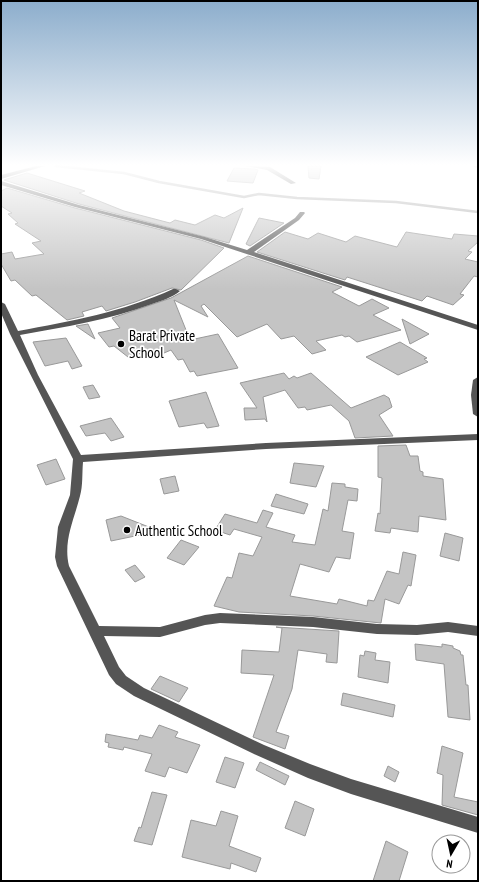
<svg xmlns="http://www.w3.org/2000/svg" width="479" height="882" viewBox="0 0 479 882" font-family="'PT Sans Narrow',sans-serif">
<rect width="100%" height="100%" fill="#fff"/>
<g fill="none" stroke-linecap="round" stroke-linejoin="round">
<!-- stream -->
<polyline stroke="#a3a3a3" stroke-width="2.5" points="56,166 124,173 159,182 244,197 259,194 297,198 396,202 478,212"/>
</g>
<!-- building -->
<g fill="#c4c4c4" stroke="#999">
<polygon points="308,166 321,166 319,179 309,178"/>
<polygon points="234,168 255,169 258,170 253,183 227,181"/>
<polygon points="27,173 85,191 79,193 124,211 170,223 175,220 195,225 215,215 224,218 243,208 229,243 79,204 4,180"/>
<polygon points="7,188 75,208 201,240 224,248 181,290 172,288 135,302 106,311 102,306 82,312 84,316 67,320 36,295 32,296 15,280 11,281 1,264 1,254 12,252 15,259 44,254 32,243 41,241 15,224 18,223 8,214 12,213 1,206 1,191"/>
<polygon points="259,218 284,223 250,246 246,244"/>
<polygon points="285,232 308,239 318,233 346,242 355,236 397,247 406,232 452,239 454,234 478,236 478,242 468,251 472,252 465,259 478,262 478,277 474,276 460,294 464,295 453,305 427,296 422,301 347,277 345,280 257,252"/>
<polygon points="248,256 342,287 332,292 359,306 372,299 389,308 373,315 401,330 357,342 349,336 345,337 342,335 316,341 326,350 312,354 294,336 281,339 267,324 237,337 204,304 201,306 208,317 174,300 190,340 218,334 238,368 197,376 194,371 190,372 183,359 178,360 171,350 164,353 160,348 128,357 114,346 109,347 98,333 120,328 112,318 171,298"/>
<polygon points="402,319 429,334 410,344"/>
<polygon points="88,324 95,339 76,326"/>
<polygon points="66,338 82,366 72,369 68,361 45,366 33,342"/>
<polygon points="400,342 427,358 424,359 428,362 398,375 366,357"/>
<polygon points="284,373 289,379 294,376 297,378 311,373 351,408 384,395 389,398 392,407 379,415 393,436 355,438 349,421 331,405 307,410 305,407 298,408 285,390 263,397 267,422 265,419 245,420 244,408 257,408 240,383"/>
<polygon points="93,385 100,397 89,399 83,387"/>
<polygon points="206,392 219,426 207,428 204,423 179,427 169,401"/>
<polygon points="111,418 124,437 111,441 105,433 86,436 80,426"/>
<polygon points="406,445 410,456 418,456 420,471 423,472 423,476 443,479 446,520 419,516 418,532 391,528 390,533 375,531 378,513 380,514 382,478 378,477 378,446"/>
<polygon points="56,459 65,479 46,485 37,465"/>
<polygon points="294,463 324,466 316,487 290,483"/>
<polygon points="175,476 179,491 164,494 160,479"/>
<polygon points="332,483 345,484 345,487 358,489 357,501 348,500 342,531 354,533 350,559 336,557 329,572 300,564 290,596 337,604 339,599 367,606 368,600 374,601 387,571 399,574 403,552 416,555 411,586 408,585 399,604 385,599 381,623 313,616 239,612 214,606 227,577 232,578 239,553 253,556 262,537 234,529 230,535 215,530 225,514 257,523 263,510 273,513 266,527 295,535 292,542 315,545 323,509 328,511"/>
<polygon points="276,494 308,504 304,514 271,506"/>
<polygon points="121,516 159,531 111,541 106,520"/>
<polygon points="445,533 463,538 459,561 440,556"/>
<polygon points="181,540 199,547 184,565 167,558"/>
<polygon points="135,565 145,577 135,582 125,570"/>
<polygon points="276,627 339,631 337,663 326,662 327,654 298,650 292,689 276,732 289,736 285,749 253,737 274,675 241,673 242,650 279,652 282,628"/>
<polygon points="415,644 442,647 442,644 453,646 453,648 460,651 461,655 463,655 466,685 468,685 470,720 448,717 444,664 416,660"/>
<polygon points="365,651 376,653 375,660 390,662 388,683 358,677 360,655 364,656"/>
<polygon points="160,676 188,688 179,702 151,689"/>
<polygon points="343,693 395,705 393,717 341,705"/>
<polygon points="159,725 178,732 175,737 200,745 187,773 169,767 165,777 145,771 152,754 124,747 123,750 108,747 109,743 105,742 106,734 138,740 140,735 152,738"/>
<polygon points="442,746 463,753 454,797 478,802 478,815 442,805 443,775 437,773"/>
<polygon points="225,757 244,763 235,788 216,782"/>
<polygon points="260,762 289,776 285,785 256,770"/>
<polygon points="388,766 399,772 395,782 384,776"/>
<polygon points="152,792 167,795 152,845 134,841 139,827 141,828"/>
<polygon points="295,801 314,809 305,836 285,828"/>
<polygon points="221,811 238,816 229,846 261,858 256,872 231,863 230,869 182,857 191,820 216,826"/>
<polygon points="386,841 408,852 399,881 373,881"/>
</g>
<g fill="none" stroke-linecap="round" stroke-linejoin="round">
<!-- minor -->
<g fill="#555" fill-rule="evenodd">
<polygon points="36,166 45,166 1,179 1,175"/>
<polygon points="246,166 270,167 296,183 291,184 267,170"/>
<polygon points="473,166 478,166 478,168 474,167"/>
<polygon points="1,181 79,205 205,237 247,250 295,218 300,212 304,212 305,213 299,220 254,252 478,325 478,330 201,239 75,207 1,185"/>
<path d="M173,289h3l4,2c-7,6 -19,10 -28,13 -43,16 -88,23 -132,31l18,40 43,80 185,-12 212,-9v6l-212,9 -183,13c-1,11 0,24 -3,34 -6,24 -17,45 -11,70l30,60 61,1 45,-12 15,-2 93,4 64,7 40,1 31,-3 30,4v10l-30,-4 -31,3 -40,-1 -64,-7 -93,-4 -15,2 -45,12 -56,-1 15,31 7,9 18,12 120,57 46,19 41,15 127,38v16l-127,-39 -43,-16 -54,-24 -120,-58 -18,-12 -7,-9 -52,-109 -2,-9 3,-30 12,-32 3,-36 -63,-125 -9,-21v-11l4,2 13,27c53,-10 105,-19 155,-42z"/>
<polygon points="478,377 478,417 473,414 471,395 473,380"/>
</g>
</g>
<!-- sky -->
<linearGradient id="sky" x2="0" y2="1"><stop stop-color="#8cadcc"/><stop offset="0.57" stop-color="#fff"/><stop offset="1" stop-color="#fff" stop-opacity="0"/></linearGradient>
<rect width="479" height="289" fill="url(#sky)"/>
<!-- markers -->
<g fill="#000" stroke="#fff" stroke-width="1.5">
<circle cx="121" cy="344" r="4"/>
<circle cx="127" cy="530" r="4"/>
</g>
<g text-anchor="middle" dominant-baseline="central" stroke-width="3.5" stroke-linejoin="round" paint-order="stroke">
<!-- poi labels -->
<g font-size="15" fill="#000" stroke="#fff" text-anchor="start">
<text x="129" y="335">Barat Private<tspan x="129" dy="17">School</tspan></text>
<text x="135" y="530">Authentic School</text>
</g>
</g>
<!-- border -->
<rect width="479" height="882" fill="none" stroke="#000000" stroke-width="4"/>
<!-- north arrow -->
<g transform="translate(451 854) rotate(189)"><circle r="19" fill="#ffffff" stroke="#999999"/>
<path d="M0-3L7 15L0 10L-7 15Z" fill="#000000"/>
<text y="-6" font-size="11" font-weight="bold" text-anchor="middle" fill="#000000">N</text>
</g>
</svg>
